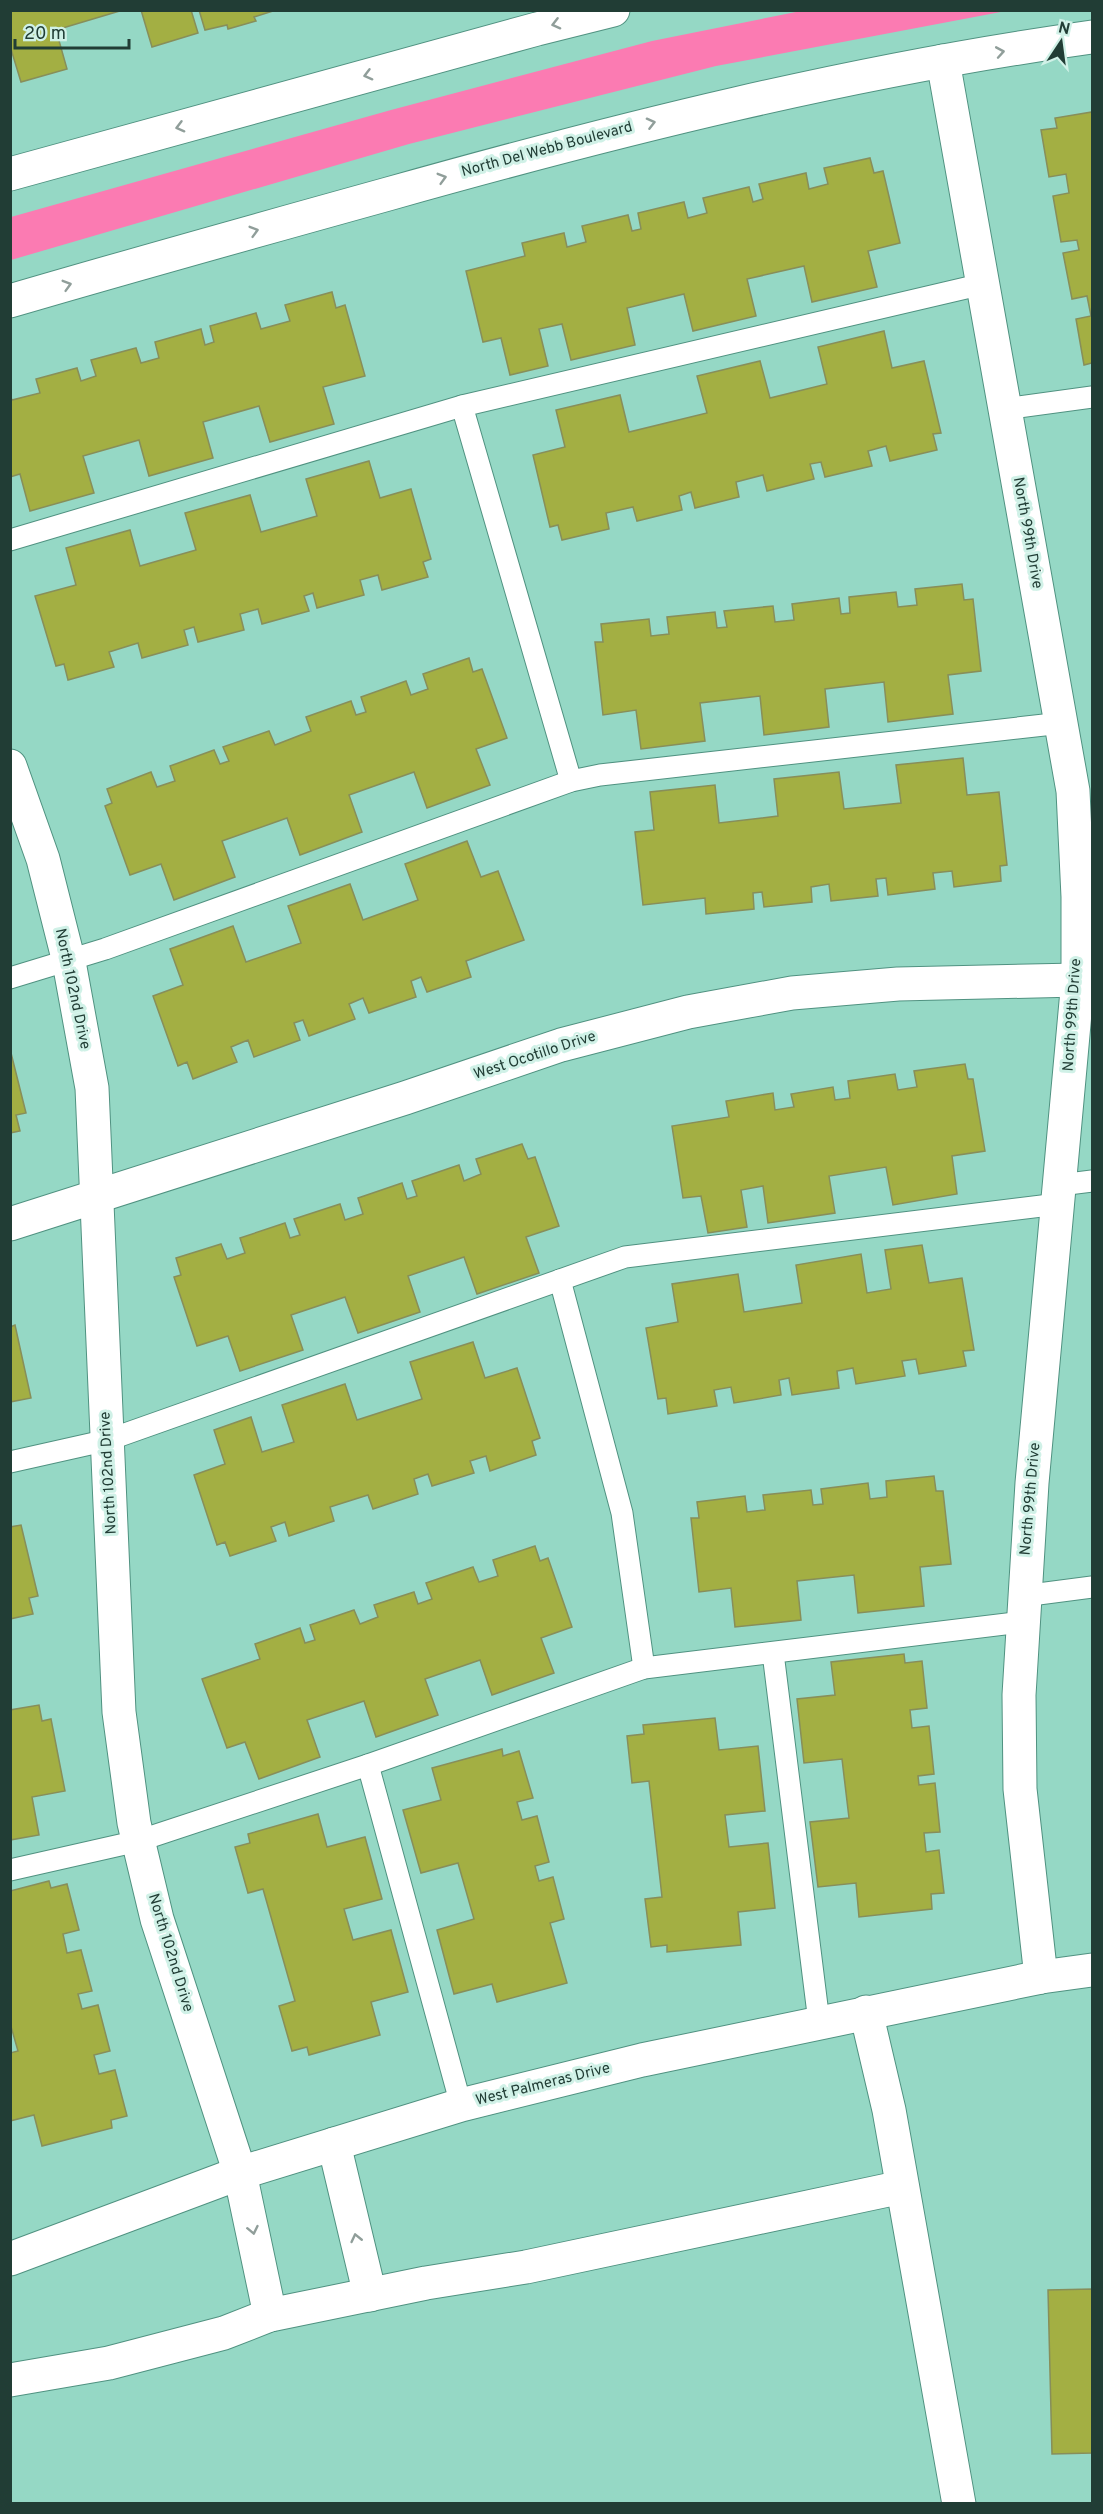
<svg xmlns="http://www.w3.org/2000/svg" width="1103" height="2514" viewBox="0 0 1103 2514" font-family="Overpass,sans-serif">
<rect width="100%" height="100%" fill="#95d8c5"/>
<!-- water -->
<polygon fill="#fb7bb2" points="801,11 1006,11 716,66 409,144 11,260 11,217 391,110 652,41"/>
<!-- building -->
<g fill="#a3af43" stroke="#878e5a" stroke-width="1.5">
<polygon points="10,10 123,10 56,30 67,69 21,82 10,46"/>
<polygon points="141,10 191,10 198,33 152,47"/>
<polygon points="199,10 276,10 254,17 256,21 228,29 227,25 205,30"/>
<polygon points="1092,112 1092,363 1084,365 1076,319 1091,316 1087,296 1072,299 1063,253 1079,250 1077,240 1061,242 1053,196 1069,193 1066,174 1049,177 1041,130 1057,128 1055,118"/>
<polygon points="870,158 874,173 883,171 900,243 868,251 877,287 812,302 804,266 747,279 756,316 693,331 684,294 627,308 635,345 571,360 562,324 539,329 548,366 510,375 501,338 483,342 466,271 525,256 522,243 564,233 567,247 586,242 582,226 628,215 632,231 641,229 638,213 684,202 688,218 707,213 703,198 749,187 753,202 763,199 759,184 806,173 809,189 828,184 824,168"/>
<polygon points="332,292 336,308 345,305 365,376 323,387 334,424 270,442 259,406 203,422 213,458 149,476 139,440 83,456 94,493 30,511 20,474 10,477 10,395 12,400 40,393 36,379 77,368 81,381 96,376 91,360 136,348 141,363 159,358 155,342 201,329 205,345 214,342 210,326 256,313 261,329 290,321 285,305"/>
<polygon points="884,331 892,368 924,361 941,433 933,434 937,450 890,461 886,446 868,451 872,466 825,477 821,462 810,464 814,479 767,491 763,475 736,482 739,497 695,508 691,492 679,496 682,510 637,521 633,507 606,513 609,529 562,540 558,525 550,527 533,455 565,447 556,410 620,395 629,432 707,413 697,376 760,361 770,398 827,384 818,347"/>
<polygon points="369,461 380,498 411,489 431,559 423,562 428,577 382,590 378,575 360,580 364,595 317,608 313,593 304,596 309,611 262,624 258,609 240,614 244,630 198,642 194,627 184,630 188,645 142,658 138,643 109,652 114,667 68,680 64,664 56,666 35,596 76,585 66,548 130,530 140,566 196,550 185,513 250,495 261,532 317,516 306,479"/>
<polygon points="962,584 964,600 973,599 981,671 948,675 953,714 888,722 884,682 825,689 829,727 764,735 760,696 700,703 705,741 641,749 636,710 603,715 595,642 603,642 601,624 649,619 651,636 669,634 667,617 715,612 717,628 727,627 724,611 773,606 775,622 794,620 792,604 839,598 841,614 850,613 849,597 896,592 898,607 917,605 915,589"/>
<polygon points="469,658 473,672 482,669 507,738 476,749 490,785 427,808 414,772 349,795 362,832 300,855 287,818 222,841 235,877 174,900 161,864 130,875 105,806 112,803 107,789 151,772 157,787 175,781 170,766 214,750 220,764 229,761 223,747 269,731 275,745 311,731 306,717 351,701 356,715 366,712 361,697 406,681 411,695 428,689 423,674"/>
<polygon points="963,758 967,795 999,792 1007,865 1000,866 1001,881 954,887 952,871 933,873 935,889 888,895 886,878 876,879 878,896 831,901 829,884 811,887 812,902 764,907 762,892 753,893 754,909 706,914 705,898 643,905 635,832 654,830 650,792 715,785 719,823 778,816 774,779 839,772 844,809 901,803 896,765"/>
<polygon points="467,841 481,877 498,871 524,940 466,961 471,977 427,992 421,977 411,981 416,997 369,1013 363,998 349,1004 355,1019 309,1036 303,1020 294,1023 300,1040 254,1057 248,1040 231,1047 237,1062 193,1079 187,1062 178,1066 153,996 183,985 170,949 233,926 246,962 301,943 288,906 350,884 363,920 418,900 405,864"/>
<polygon points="10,1049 26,1113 16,1115 20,1131 10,1133"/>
<polygon points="965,1064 968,1079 973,1079 985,1151 952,1156 957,1194 893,1205 886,1167 829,1176 835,1213 768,1223 763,1186 741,1190 747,1227 708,1233 701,1196 683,1198 672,1126 729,1117 726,1101 773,1093 775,1110 794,1107 791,1094 833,1087 835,1100 850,1098 848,1081 895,1074 898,1090 917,1087 914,1071"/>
<polygon points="522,1144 528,1159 535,1157 559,1226 526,1237 539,1273 477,1294 464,1257 408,1276 420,1312 358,1333 345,1297 291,1315 303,1350 240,1371 228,1336 197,1346 174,1277 181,1275 176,1258 221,1244 227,1259 245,1253 240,1238 285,1223 290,1238 300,1235 294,1219 340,1204 345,1220 363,1214 358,1198 402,1183 407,1199 417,1196 412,1181 459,1165 464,1181 481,1174 476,1159"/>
<polygon points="922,1245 929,1283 962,1278 974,1350 963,1351 966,1366 919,1374 916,1359 902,1361 905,1376 856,1384 853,1368 837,1371 839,1388 792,1395 789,1378 779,1380 781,1395 734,1403 731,1387 714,1390 717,1406 668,1414 666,1398 658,1399 646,1328 678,1322 672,1284 738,1274 744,1312 802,1303 796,1265 861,1254 867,1293 891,1289 885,1250"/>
<polygon points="15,1325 31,1398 10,1402 10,1327"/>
<polygon points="473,1342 485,1378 517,1368 540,1438 532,1441 536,1455 490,1471 486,1456 470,1461 474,1473 432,1486 428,1474 414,1479 418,1494 373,1509 368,1495 330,1507 334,1521 289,1536 285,1522 271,1527 276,1541 230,1556 225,1542 217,1545 194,1475 225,1464 214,1430 251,1417 262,1452 294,1442 282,1405 345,1384 357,1420 422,1399 410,1362"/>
<polygon points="934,1476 936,1491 943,1491 951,1564 920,1567 924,1606 858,1613 854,1575 797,1581 801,1620 735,1627 731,1588 699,1592 691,1518 699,1518 697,1502 745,1496 747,1512 765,1510 763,1495 811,1490 813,1505 823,1504 821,1489 868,1483 870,1499 887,1497 886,1481"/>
<polygon points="21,1525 38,1596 29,1598 33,1614 10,1619 10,1527"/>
<polygon points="535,1546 540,1561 548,1558 572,1627 541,1638 554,1673 492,1695 480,1660 425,1679 438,1715 376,1737 364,1701 307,1720 320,1757 259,1779 245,1742 227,1748 202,1679 260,1659 255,1644 300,1628 305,1643 315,1640 310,1625 354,1610 360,1624 378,1617 374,1605 414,1592 418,1604 432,1599 426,1583 473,1567 479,1582 498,1576 493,1560"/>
<polygon points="904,1654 905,1663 922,1661 927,1708 910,1710 912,1728 929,1726 934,1774 918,1776 919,1785 935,1783 940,1832 924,1833 926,1852 939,1850 944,1893 931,1894 932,1909 859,1917 856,1883 818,1887 810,1822 849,1818 842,1759 804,1763 797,1699 835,1695 831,1662"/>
<polygon points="39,1705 42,1721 51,1719 65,1791 32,1797 39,1835 10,1840 10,1710"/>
<polygon points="715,1718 719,1750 758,1746 765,1811 725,1815 729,1847 768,1843 775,1908 738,1912 741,1945 667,1952 667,1945 651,1947 645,1899 662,1897 649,1781 632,1783 627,1736 644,1734 643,1725"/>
<polygon points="502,1749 503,1756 519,1751 533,1798 517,1802 522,1820 537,1816 549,1862 535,1866 539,1881 553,1877 564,1919 550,1923 567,1983 497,2002 492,1984 454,1994 437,1930 474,1919 458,1863 421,1873 403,1810 441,1800 432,1768"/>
<polygon points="318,1814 327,1847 365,1837 382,1899 344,1909 353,1940 391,1930 408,1992 371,2002 380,2035 309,2055 307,2047 292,2051 279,2006 295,2001 263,1889 248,1893 235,1847 250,1843 248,1834"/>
<polygon points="49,1881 51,1888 67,1884 79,1930 63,1934 67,1953 81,1950 92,1991 78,1994 82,2009 98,2005 110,2051 94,2055 99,2074 115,2070 127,2116 111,2120 112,2128 42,2146 34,2115 10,2121 10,2053 18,2051 10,2023 10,1891"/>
<polygon points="1092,2289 1092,2453 1052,2454 1048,2290"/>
</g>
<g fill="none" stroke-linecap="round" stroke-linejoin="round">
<!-- service casing -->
<g stroke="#509281" stroke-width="23">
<g id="service">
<polyline points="462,406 571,781"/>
<polyline points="1004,409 1092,397"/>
<polyline points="10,540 462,406 983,284"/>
<polyline points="10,978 105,949 571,781 600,775 1062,723"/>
<polyline points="1060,1185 1092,1181"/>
<polyline points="560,1280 622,1513 644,1668"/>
<polyline points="10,1462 108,1440 625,1257 1058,1204"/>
<polyline points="1023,1596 1092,1587"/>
<polyline points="773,1653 819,2022"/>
<polyline points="368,1765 461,2105"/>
<polyline points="10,1870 138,1841 368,1765 644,1668 1022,1622"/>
</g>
</g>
<!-- minor casing -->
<g stroke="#509281" stroke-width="35">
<g id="minor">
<polyline points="943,61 1073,791 1078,897 1078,980 1032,1483 1019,1695 1020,1789 1041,1977"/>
<polyline points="10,766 43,859 69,962 92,1088 119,1712 134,1823 157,1919 240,2173 270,2315"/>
<polyline points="10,1224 405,1098 561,1045 688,1012 792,993 898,984 1078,980"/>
<polyline points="866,2012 889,2110 959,2504"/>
<polyline points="334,2144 370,2295"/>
<polyline points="10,2259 240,2173 461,2105 642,2060 1041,1977 1092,1970"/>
<polyline points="10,2380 109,2363 224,2333 270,2315 426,2283 526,2267 902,2187"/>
</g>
</g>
<!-- tertiary casing -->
<g stroke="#509281" stroke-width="35">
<g id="tertiary">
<polyline points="10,174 537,29 613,10"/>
<path d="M10,301c126,-37 252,-72 378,-107 231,-65 466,-124 704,-157"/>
</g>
</g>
<!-- service -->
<use href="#service" stroke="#fff" stroke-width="21"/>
<!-- minor -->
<use href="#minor" stroke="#fff" stroke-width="33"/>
<!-- tertiary -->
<use href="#tertiary" stroke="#fff" stroke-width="33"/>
</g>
<!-- one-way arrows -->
<defs><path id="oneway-chevron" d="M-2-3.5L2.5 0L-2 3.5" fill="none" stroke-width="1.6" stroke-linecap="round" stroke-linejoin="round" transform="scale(1.5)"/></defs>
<g stroke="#909e9a">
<use href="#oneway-chevron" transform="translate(556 24) rotate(166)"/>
<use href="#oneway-chevron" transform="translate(1000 52) rotate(-10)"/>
<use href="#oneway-chevron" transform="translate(368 75) rotate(165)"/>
<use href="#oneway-chevron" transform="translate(651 123) rotate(-14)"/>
<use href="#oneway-chevron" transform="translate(180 127) rotate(165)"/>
<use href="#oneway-chevron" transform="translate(442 178) rotate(-16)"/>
<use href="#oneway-chevron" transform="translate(254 231) rotate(-16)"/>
<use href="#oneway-chevron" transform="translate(67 285) rotate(-16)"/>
<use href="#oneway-chevron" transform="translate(253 2230) rotate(78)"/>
<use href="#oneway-chevron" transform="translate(356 2238) rotate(-103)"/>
</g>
<g text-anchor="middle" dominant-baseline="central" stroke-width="6" stroke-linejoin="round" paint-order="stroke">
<!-- street labels -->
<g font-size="15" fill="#213d35" stroke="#d0f1e7">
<text transform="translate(547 150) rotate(-15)">North Del Webb Boulevard</text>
<text transform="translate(1027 533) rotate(80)">North 99th Drive</text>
<text transform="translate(72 989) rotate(78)">North 102nd Drive</text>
<text transform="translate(1073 1015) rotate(-86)">North 99th Drive</text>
<text transform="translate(535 1056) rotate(-18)">West Ocotillo Drive</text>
<text transform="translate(109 1473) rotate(-93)">North 102nd Drive</text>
<text transform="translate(1031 1499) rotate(-85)">North 99th Drive</text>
<text transform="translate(170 1953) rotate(73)">North 102nd Drive</text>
<text transform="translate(543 2085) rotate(-14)">West Palmeras Drive</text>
</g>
</g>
<!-- border -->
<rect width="1103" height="2514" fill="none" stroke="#213d35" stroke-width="24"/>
<!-- north arrow -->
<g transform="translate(1061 42) rotate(13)" stroke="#d0f1e7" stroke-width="4.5" paint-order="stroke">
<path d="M0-4.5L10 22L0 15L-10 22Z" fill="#213d35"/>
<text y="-9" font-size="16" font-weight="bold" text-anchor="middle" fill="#213d35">N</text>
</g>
<!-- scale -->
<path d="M15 39v9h114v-9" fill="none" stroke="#213d35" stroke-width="3"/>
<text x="24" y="39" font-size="18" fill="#213d35" stroke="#d0f1e7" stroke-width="4.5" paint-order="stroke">20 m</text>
</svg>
